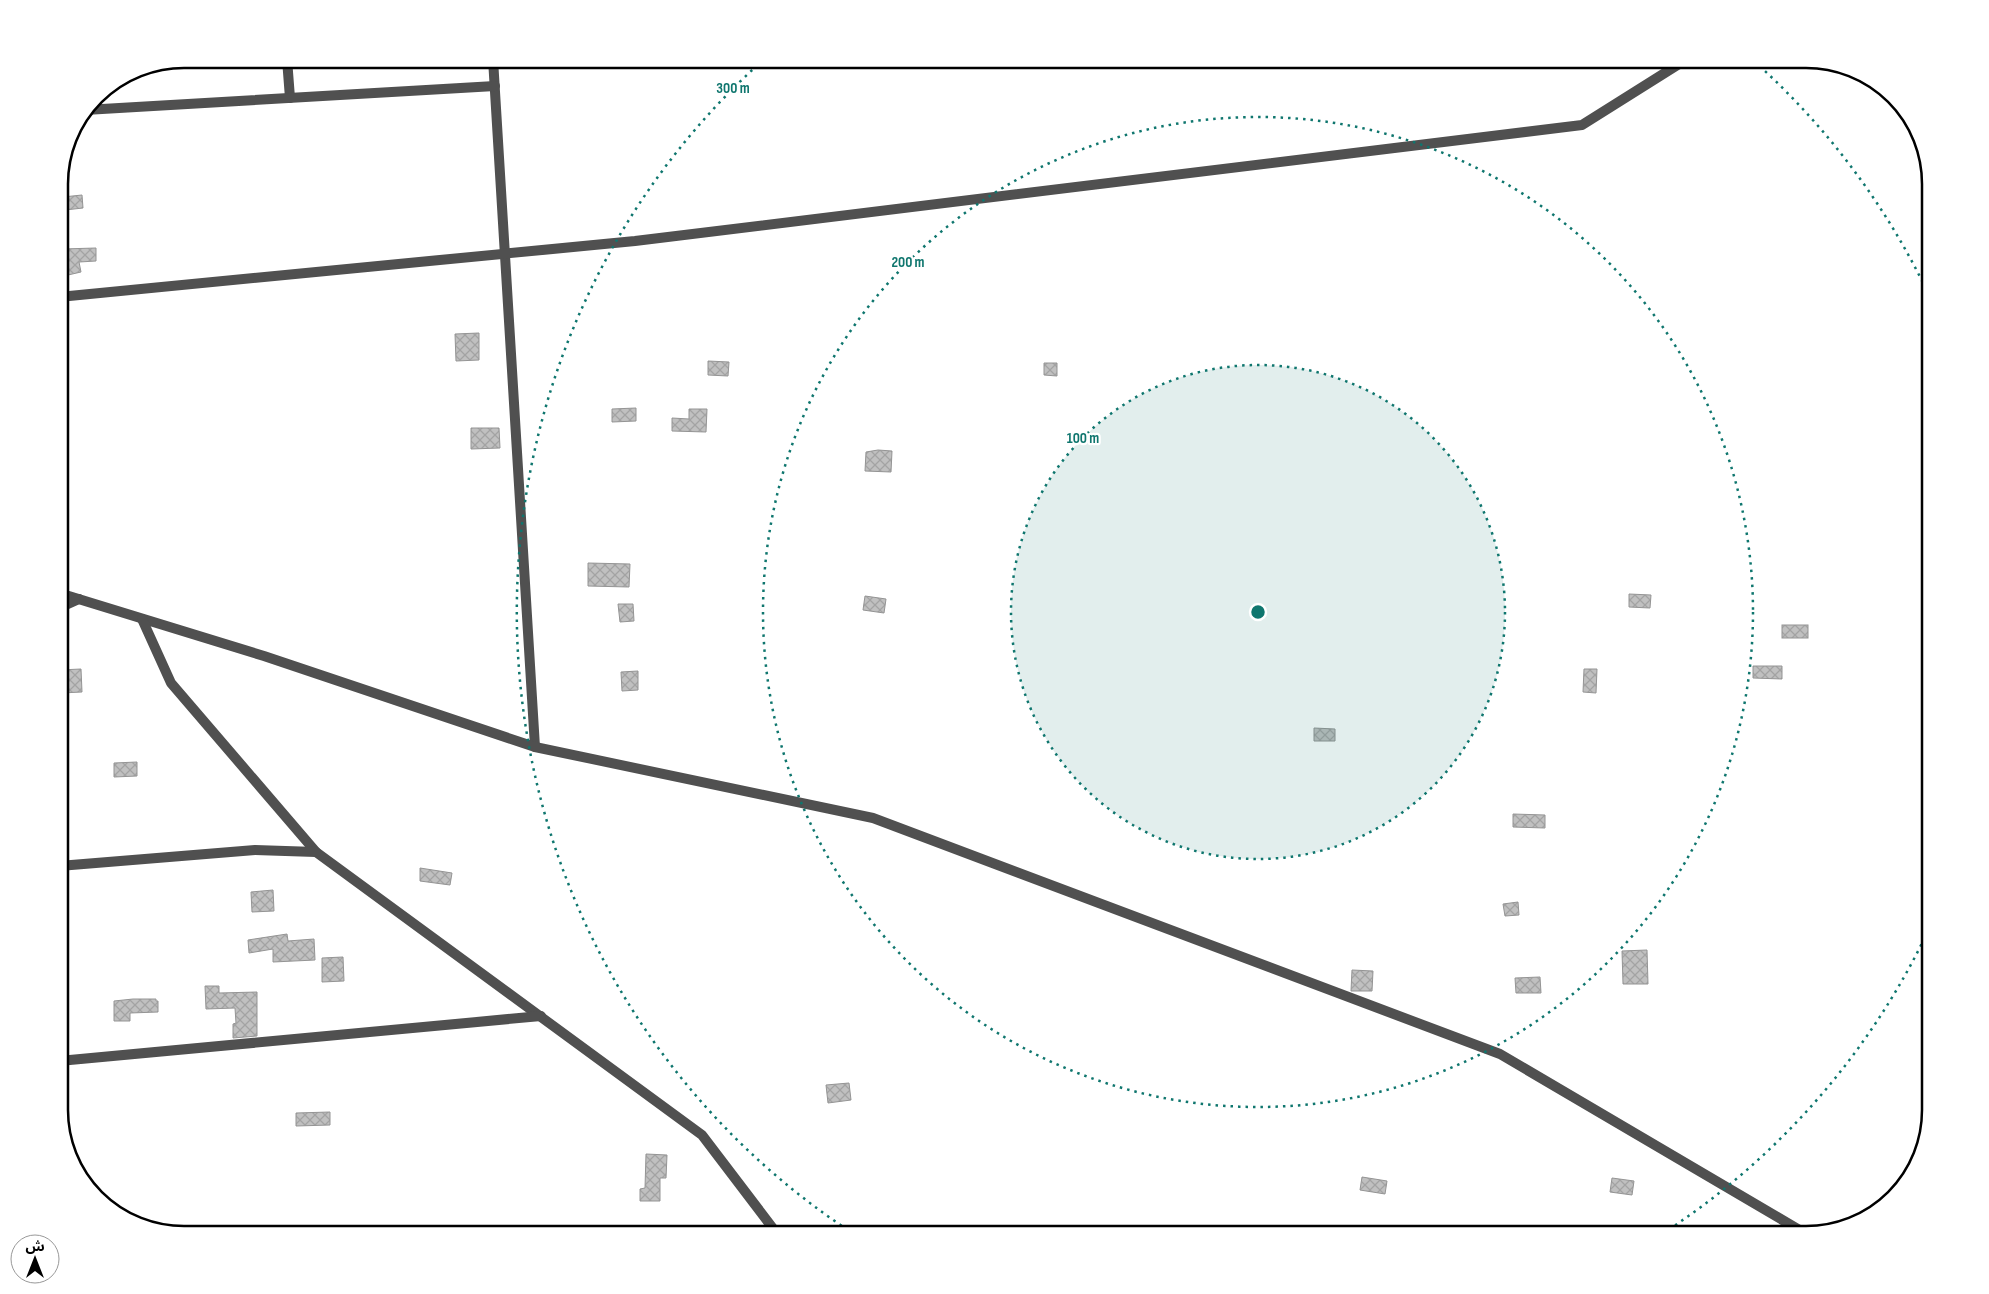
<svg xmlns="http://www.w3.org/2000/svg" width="1989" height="1294" viewBox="0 0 1989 1294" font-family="'Sofia Sans Condensed','Noto Sans Arabic',sans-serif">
<defs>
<pattern id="building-cross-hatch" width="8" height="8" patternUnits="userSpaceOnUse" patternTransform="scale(1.25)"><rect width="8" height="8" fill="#c0c0c0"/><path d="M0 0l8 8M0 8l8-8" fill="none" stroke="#a3a3a3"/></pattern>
</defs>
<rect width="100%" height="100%" fill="#fff"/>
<!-- building -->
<g fill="url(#building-cross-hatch)" stroke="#949494">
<polygon points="82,195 83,208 65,210 63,197"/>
<polygon points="96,248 96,261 79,262 81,272 68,275 62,249"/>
<polygon points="479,333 479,360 456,361 455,334"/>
<polygon points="708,361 729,362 728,376 708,375"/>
<polygon points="1044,363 1057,363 1057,376 1044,375"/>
<polygon points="636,408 636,421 612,422 612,409"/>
<polygon points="689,409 707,409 706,432 672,431 672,418 689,419"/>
<polygon points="471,428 499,428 500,448 471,449"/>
<polygon points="878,450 892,451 891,472 865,471 866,452"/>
<polygon points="588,563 630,564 629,587 588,586"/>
<polygon points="1629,594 1651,595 1650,608 1629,607"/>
<polygon points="865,596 886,599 884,613 863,610"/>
<polygon points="618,604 633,604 634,621 620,622"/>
<rect x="1782" y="625" width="26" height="13"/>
<polygon points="1753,666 1782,666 1782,679 1753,678"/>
<polygon points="81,669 82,692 61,693 60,670"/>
<polygon points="1584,669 1597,669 1596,693 1583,692"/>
<polygon points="638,671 638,690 622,691 621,672"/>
<polygon points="1314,728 1335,729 1335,741 1314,741"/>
<polygon points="137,762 137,776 114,777 114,763"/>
<polygon points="1513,814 1545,815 1545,828 1513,827"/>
<polygon points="420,868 452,873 450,885 420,881"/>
<polygon points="273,890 274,911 252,912 251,892"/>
<polygon points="1518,902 1519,915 1505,916 1503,904"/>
<polygon points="287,934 288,941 314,939 315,960 273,962 273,949 249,953 248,940"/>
<polygon points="1647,950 1648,984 1623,984 1622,951"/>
<polygon points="343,957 344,981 322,982 322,958"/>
<polygon points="1352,970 1373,971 1372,991 1351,991"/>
<polygon points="1540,977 1541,993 1516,993 1515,978"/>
<polygon points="205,986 219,986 219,993 257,992 257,1036 233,1038 233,1024 236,1023 235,1008 206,1009"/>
<polygon points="133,999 156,999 156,1001 158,1001 158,1012 130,1013 130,1021 114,1021 114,1001"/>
<polygon points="849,1083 851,1100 828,1103 826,1085"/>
<polygon points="330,1112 330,1125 296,1126 296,1113"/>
<polygon points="646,1154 667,1155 666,1178 660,1178 660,1201 640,1201 640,1189 645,1188"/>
<polygon points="1362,1177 1387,1181 1385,1194 1360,1190"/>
<polygon points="1612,1178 1634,1181 1632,1195 1610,1192"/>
</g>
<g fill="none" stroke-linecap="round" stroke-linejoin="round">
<!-- street -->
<g stroke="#505050" stroke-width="10">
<polyline points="287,59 290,98"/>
<polyline points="493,59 535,747"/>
<polyline points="85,110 495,86"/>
<polyline points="59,297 635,241 1582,125 1687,59"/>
<polyline points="59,593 264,656 535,747 873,818 1500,1054 1808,1235"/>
<polyline points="59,608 79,599"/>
<polyline points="142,619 171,683 316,852 702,1135 778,1235"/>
<polyline points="59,866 255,850 316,852"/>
<polyline points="59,1061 541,1016"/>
</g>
</g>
<!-- distance rings -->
<circle cx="1258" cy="612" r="247" fill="#0f766e" fill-opacity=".12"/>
<g fill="none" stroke="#0f766e" stroke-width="2.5" stroke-dasharray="2.5 5">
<circle cx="1258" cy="612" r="247"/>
<circle cx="1258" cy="612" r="495"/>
<path d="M1928 931A742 742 0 0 1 1662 1234M854 1234A742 742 0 0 1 762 61M1754 61A742 742 0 0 1 1928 293"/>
</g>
<!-- crop -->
<path d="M0 0H1989V1294H0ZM184 68H1806A116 116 0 0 1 1922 184V1110A116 116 0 0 1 1806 1226H184A116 116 0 0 1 68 1110V184A116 116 0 0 1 184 68Z" fill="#fff" fill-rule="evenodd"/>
<path fill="none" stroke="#000" stroke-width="2.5" d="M184 68H1806A116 116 0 0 1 1922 184V1110A116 116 0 0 1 1806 1226H184A116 116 0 0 1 68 1110V184A116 116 0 0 1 184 68Z"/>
<circle cx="1258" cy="612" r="8" fill="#0f766e" stroke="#fff" stroke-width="2.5"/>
<g font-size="15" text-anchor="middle" font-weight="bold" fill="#0f766e" stroke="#fff" stroke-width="4.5" stroke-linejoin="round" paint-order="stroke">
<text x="733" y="93">300 m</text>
<text x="908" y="267">200 m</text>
<text x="1083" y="443">100 m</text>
</g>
<!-- north arrow -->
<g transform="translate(35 1259)"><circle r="24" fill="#ffffff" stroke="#999999"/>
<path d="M0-4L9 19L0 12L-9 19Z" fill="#000000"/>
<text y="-8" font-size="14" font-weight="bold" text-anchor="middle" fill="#000000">ش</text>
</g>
</svg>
